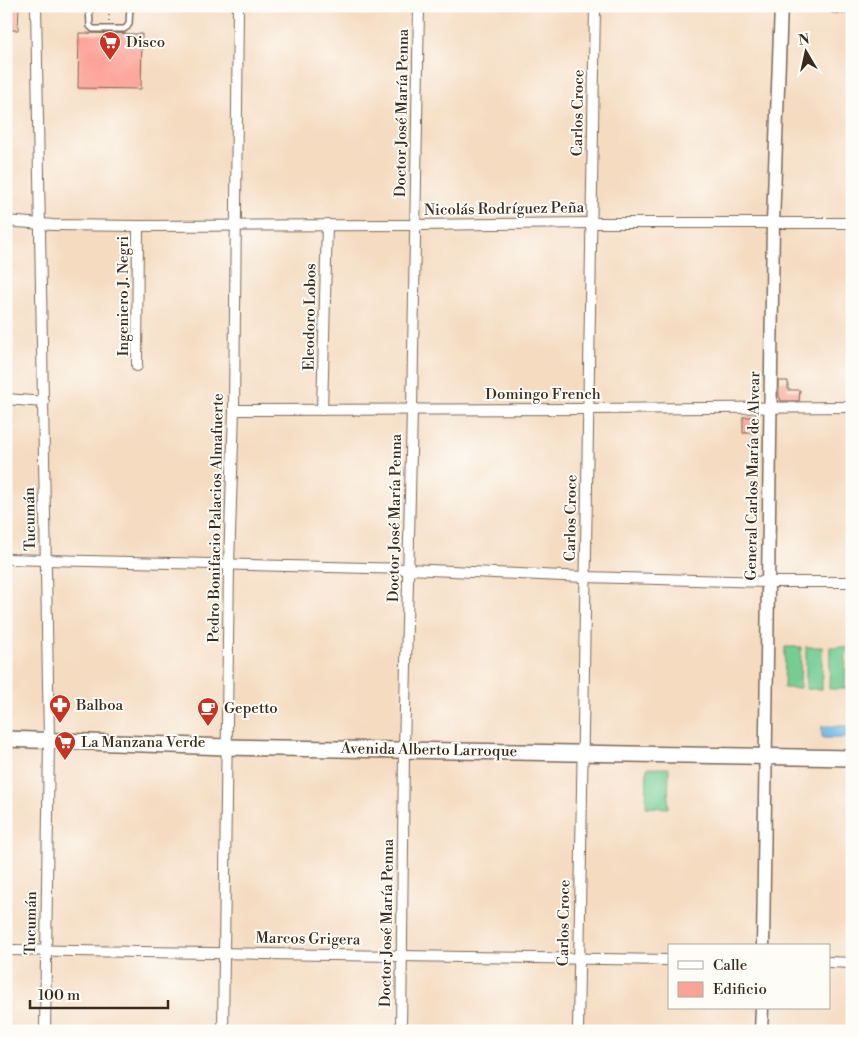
<svg xmlns="http://www.w3.org/2000/svg" width="858" height="1037" viewBox="0 0 858 1037" font-family="'Libre Bodoni',serif">
<rect width="100%" height="100%" fill="#fdfcf7"/>
<filter id="ink" filterUnits="userSpaceOnUse"><feTurbulence type="fractalNoise" baseFrequency=".02" numOctaves="2"/><feDisplacementMap in="SourceGraphic" scale="10" xChannelSelector="R" yChannelSelector="G"/><feConvolveMatrix kernelMatrix="1 2 1 2 8 2 1 2 1" color-interpolation-filters="sRGB"/></filter>
<filter id="wash" filterUnits="userSpaceOnUse"><feTurbulence type="fractalNoise" baseFrequency=".0096" numOctaves="4" result="noise"/><feDisplacementMap in="SourceGraphic" scale="20" xChannelSelector="R" yChannelSelector="G"/><feGaussianBlur stdDeviation="1.12" result="paint"/><feColorMatrix in="noise" values="0 0 0 0 0 0 0 0 0 0 0 0 0 0 0 0 0 1.4 0 .05"/><feComposite in="paint" operator="in"/></filter>
<g filter="url(#wash)">
<rect width="100%" height="100%" fill="#f5dcc1"/>
<!-- green -->
<g fill="#74cd94" stroke="#587c59">
<polygon points="785,647 801,647 800,688 784,688"/>
<rect x="806" y="647" width="16" height="42"/>
<polygon points="830,647 846,647 845,689 829,689"/>
<polygon points="647,768 669,768 668,808 646,807"/>
</g>
<!-- water -->
<rect fill="#6cb8e5" stroke="#547182" x="822" y="726" width="30" height="12"/>
<g id="blocks">
<!-- building -->
<g fill="#fca398">
<polygon points="6,6 19,6 18,30 6,30"/>
<polygon points="79,33 142,34 141,89 78,88"/>
<polygon points="779,381 788,381 788,390 800,390 799,401 781,401 779,396"/>
<rect x="743" y="417" width="14" height="16"/>
</g>
</g>
</g>
<g filter="url(#ink)">
<use href="#blocks" fill-opacity="0" stroke="#7c6857" stroke-width="1"/>
<g fill="none" stroke-linecap="round" stroke-linejoin="round">
<!-- service casing -->
<g stroke="#7c6857" stroke-width="8">
<polyline id="service" points="89,6 90,26 93,29 124,29 127,27 129,24 130,6"/>
</g>
<!-- minor casing -->
<g stroke="#7c6857" stroke-width="12">
<g id="minor">
<polyline points="36,6 49,740 45,1031"/>
<polyline points="6,221 53,225 138,226 415,225 590,223 852,223"/>
<polyline points="137,366 138,226"/>
<polyline points="6,399 44,402"/>
<polyline points="234,410 588,409 852,407"/>
<polyline points="322,410 327,224"/>
<polyline points="6,559 408,569 585,577 768,582 852,582"/>
<polyline points="6,950 669,960"/>
<polyline points="829,962 852,963"/>
<polyline points="223,1031 229,565 234,410 238,6"/>
<polyline points="401,1031 404,750 412,410 419,6"/>
<polyline points="578,1031 595,6"/>
</g>
</g>
<!-- tertiary casing -->
<g stroke="#7c6857" stroke-width="15">
<g id="tertiary">
<polyline points="833,6 852,7"/>
<polyline points="763,946 773,223 781,6"/>
<polyline points="761,1031 762,1008"/>
</g>
</g>
<!-- secondary casing -->
<g stroke="#7c6857" stroke-width="18">
<polyline id="secondary" points="6,739 226,747 852,758"/>
</g>
<!-- path -->
<polyline stroke="#7c6857" stroke-width="2" stroke-dasharray="1 4" stroke-linecap="butt" points="109,21 109,6"/>
<!-- service -->
<use href="#service" stroke="#fff" stroke-width="5"/>
<!-- minor -->
<use href="#minor" stroke="#fff" stroke-width="10"/>
<!-- tertiary -->
<use href="#tertiary" stroke="#fff" stroke-width="12"/>
<!-- secondary -->
<use href="#secondary" stroke="#fff" stroke-width="15"/>
</g>
</g>
<!-- icons -->
<defs>
<g id="supermarket-pin" transform="scale(1.125)"><path d="M0 17L-7.5 6A9.5 9.5 0 1 1 7.5 6Z" fill="#c8321e" stroke="#fdfcf7"/><path d="M-6-5.5h2.5l.6 2H6L4.5 2H-2.5L-4.4-4H-6ZM-1.5 3.2a1.3 1.3 0 1 0 .1 0ZM3 3.2a1.3 1.3 0 1 0 .1 0Z" fill="#fff"/></g>
<g id="pharmacy-pin" transform="scale(1.125)"><path d="M0 17L-7.5 6A9.5 9.5 0 1 1 7.5 6Z" fill="#c8321e" stroke="#fdfcf7"/><path d="M-2-6h4v4h4v4h-4v4h-4v-4h-4v-4h4Z" fill="#fff"/></g>
<g id="cafe-pin" transform="scale(1.125)"><path d="M0 17L-7.5 6A9.5 9.5 0 1 1 7.5 6Z" fill="#c8321e" stroke="#fdfcf7"/><path d="M-5.5-4.5H6V0H3Q3 3.5 0 3.5H-2.5Q-5.5 3.5-5.5 0ZM3-3.2v2h1.7v-2ZM-6 4.5H4V6H-6Z" fill="#fff"/></g>
</defs>
<g fill-rule="evenodd">
<use href="#supermarket-pin" x="110" y="42"/>
<use href="#pharmacy-pin" x="60" y="705"/>
<use href="#cafe-pin" x="208" y="708"/>
<use href="#supermarket-pin" x="65" y="742"/>
</g>
<g text-anchor="middle" dominant-baseline="central" stroke-width="4" stroke-linejoin="round" paint-order="stroke">
<!-- poi labels -->
<g font-size="15" fill="#3b2a1e" stroke="#fdfcf7" text-anchor="start">
<text x="126" y="42">Disco</text>
<text x="76" y="705">Balboa</text>
<text x="224" y="708">Gepetto</text>
<text x="81" y="742">La Manzana Verde</text>
</g>
<!-- street labels -->
<g font-size="15" fill="#3b2a1e" stroke="#fdfcf7">
<text transform="translate(402 113) rotate(-89)">Doctor José María Penna</text>
<text transform="translate(578 113) rotate(-89)">Carlos Croce</text>
<text transform="translate(504 209) rotate(-1)">Nicolás Rodríguez Peña</text>
<text transform="translate(123 296) rotate(-90)">Ingeniero J. Negri</text>
<text transform="translate(310 317) rotate(-89)">Eleodoro Lobos</text>
<text x="543" y="394">Domingo French</text>
<text transform="translate(753 476) rotate(-89)">General Carlos María de Alvear</text>
<text transform="translate(216 518) rotate(-89)">Pedro Bonifacio Palacios Almafuerte</text>
<text transform="translate(395 518) rotate(-89)">Doctor José María Penna</text>
<text transform="translate(571 518) rotate(-89)">Carlos Croce</text>
<text transform="translate(30 519) rotate(-91)">Tucumán</text>
<text transform="translate(429 750) rotate(1)">Avenida Alberto Larroque</text>
<text transform="translate(31 923) rotate(-89)">Tucumán</text>
<text transform="translate(387 923) rotate(-89)">Doctor José María Penna</text>
<text transform="translate(564 923) rotate(-89)">Carlos Croce</text>
<text transform="translate(308 939) rotate(1)">Marcos Grigera</text>
</g>
</g>
<!-- margin -->
<rect width="858" height="1037" fill="none" stroke="#fdfcf7" stroke-width="25"/>
<!-- legend -->
<rect x="668" y="944" width="162" height="65" fill="#fdfcf7" stroke="#afa8a0"/>
<rect x="678" y="961" width="25" height="8" fill="#ffffff" stroke="#afa8a0"/>
<text x="713" y="970" font-size="15" fill="#3b2a1e">Calle</text>
<rect x="678" y="982" width="25" height="15" fill="#fca398" stroke="#afa8a0"/>
<text x="713" y="994" font-size="15" fill="#3b2a1e">Edificio</text>
<!-- north arrow -->
<g transform="translate(806 52) rotate(351)" stroke="#fdfcf7" stroke-width="4" paint-order="stroke">
<path d="M0-4L9 19L0 12L-9 19Z" fill="#3b2a1e"/>
<text y="-8" font-size="14" font-weight="bold" text-anchor="middle" fill="#3b2a1e">N</text>
</g>
<!-- scale -->
<path d="M30 1000v8h138v-8" fill="none" stroke="#3b2a1e" stroke-width="2.5"/>
<text x="38" y="1000" font-size="15" fill="#3b2a1e" stroke="#fdfcf7" stroke-width="4" paint-order="stroke">100 m</text>
</svg>
